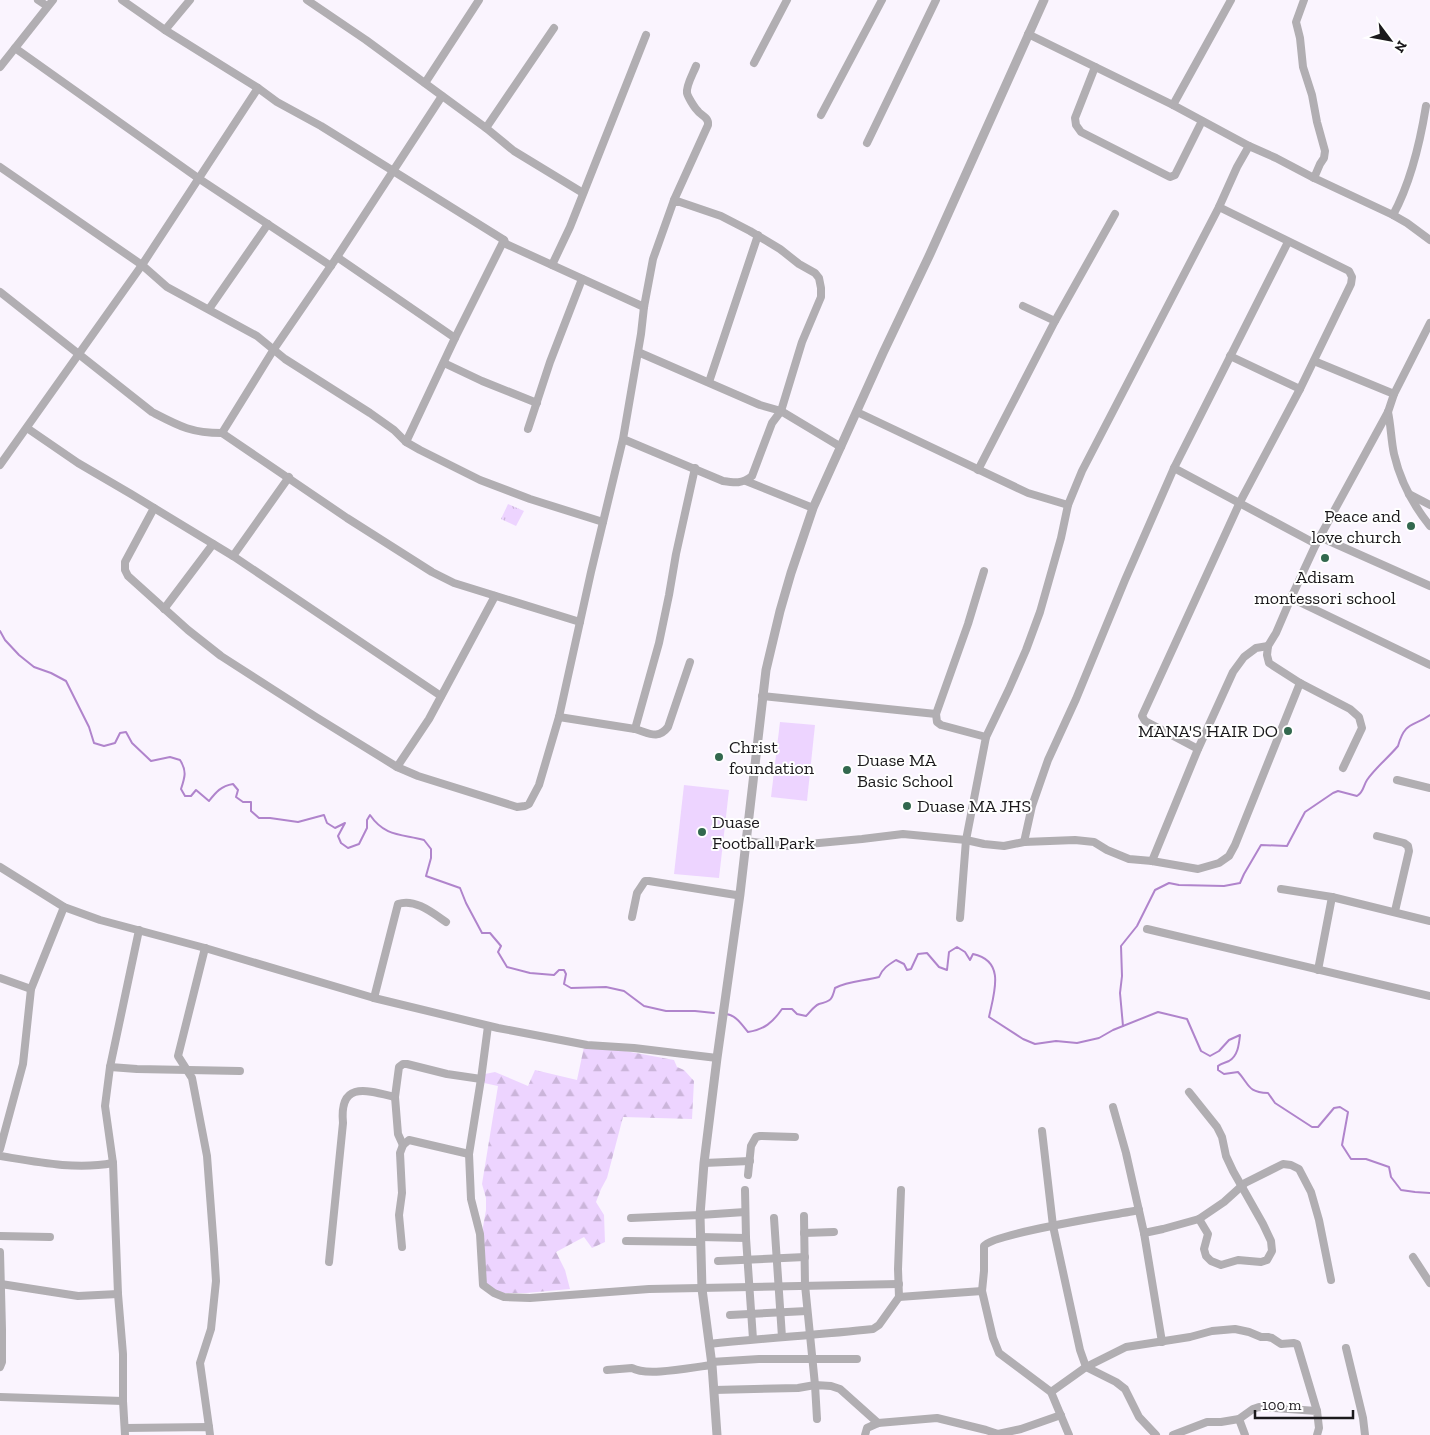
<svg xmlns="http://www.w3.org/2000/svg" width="1430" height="1435" viewBox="0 0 1430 1435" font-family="'Zilla Slab',serif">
<defs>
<pattern id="grass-tufts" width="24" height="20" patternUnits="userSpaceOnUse" patternTransform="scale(1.25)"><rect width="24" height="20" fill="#edd4ff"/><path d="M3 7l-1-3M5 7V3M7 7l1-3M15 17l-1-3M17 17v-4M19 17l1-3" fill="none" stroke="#cbb5da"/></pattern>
<pattern id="forest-firs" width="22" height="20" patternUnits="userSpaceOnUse" patternTransform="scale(1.25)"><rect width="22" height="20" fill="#edd4ff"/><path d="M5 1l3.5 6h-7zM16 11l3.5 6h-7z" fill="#cbb5da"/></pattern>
</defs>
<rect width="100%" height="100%" fill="#faf4fe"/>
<!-- grass -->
<polygon fill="url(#grass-tufts)" points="508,504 524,511 516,526 501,519"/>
<!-- forest -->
<polygon fill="url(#forest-firs)" points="584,1047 614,1049 674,1060 677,1067 684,1070 694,1081 692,1119 623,1117 607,1178 601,1189 596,1202 604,1215 605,1242 592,1248 584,1237 556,1252 565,1270 570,1289 526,1293 500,1293 486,1286 485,1279 483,1227 486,1210 486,1198 482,1184 498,1086 484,1083 485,1074 495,1072 528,1086 535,1070 577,1080"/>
<!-- park -->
<g fill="#edd4ff">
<polygon points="780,722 815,725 807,801 771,797"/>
<polygon points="684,785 729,790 719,878 674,874"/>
</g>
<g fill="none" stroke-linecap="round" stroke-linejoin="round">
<!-- stream -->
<g stroke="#b084cc" stroke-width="2">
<path d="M0,631l5,9 14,15 15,12 17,6 15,8 23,46 5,16 10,3 11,-3 5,-10 6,-1 6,11 19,18 19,-4 10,3c7,11 5,17 1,29l4,7h6l5,-6 13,11c7,-9 12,-15 24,-17l5,6 -2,7 7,5h8v9l8,7h11l28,4 26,-7 3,8 8,5 10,-5 -7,13 3,7 7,5 11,-4 8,-16v-8l3,-5c15,22 32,19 54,25l7,9v9l-5,18 34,12 6,15 16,30h8l11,13 -3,6 9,15 23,6 24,2 5,-5h5l2,4 -2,10 7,4 35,-1 18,4 20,15 22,5h29l19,2"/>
<path d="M726,1014c10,1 16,11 22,18 16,-2 25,-10 34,-23h10l5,5 9,2c4,-4 8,-10 13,-12 12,-3 13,-4 16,-16 13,-7 29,-7 44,-11 3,-8 9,-12 17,-17l8,4 3,6 4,-1 7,-15 9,-1 12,14 8,3 2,-18 8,-5 8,5 5,8 3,-6c33,7 21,39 16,63l34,22 12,5 21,-3 21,2 22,-5 14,-8 45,-18 29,7 14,32 9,5 9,-5 10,-11 11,-5c-1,9 -2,21 -11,26 -4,2 -8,2 -11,5v4l6,4 14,-2c12,13 9,20 30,21l7,10 37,24h6l16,-19 6,-1 8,5 -6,33 9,14h15l23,8 2,10 10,13 14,2 15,1"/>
<path d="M1123,1026l-3,-33 2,-17 -1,-30 16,-20 18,-36 14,-7 10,2 45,1 16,-3 4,-9 17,-29 26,1 18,-34 28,-19 5,-2 19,5c7,-4 6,-10 10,-16 9,-13 21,-22 31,-34 7,-25 15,-19 32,-31"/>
</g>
<!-- minor -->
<g stroke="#b1aeb2" stroke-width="8">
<polyline points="38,0 47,6"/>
<polyline points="122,0 165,30 258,88 277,102 321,126 504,240 506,244 644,307"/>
<polyline points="307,0 366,40 486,128 514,151 583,193"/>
<polyline points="1304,0 1296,22 1300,38 1303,67 1312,95 1317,122 1325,151 1324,158 1320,164 1314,178"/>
<polyline points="165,30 190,0"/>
<polyline points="1028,34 1173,105 1249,146 1276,158 1314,178 1393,215 1407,223 1430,240"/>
<polyline points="15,48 198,178 331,266"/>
<polyline points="754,63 787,0"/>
<polyline points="0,67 53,0"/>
<polyline points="1095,67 1075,118 1076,125 1081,132 1170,177 1175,175 1202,121"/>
<polyline points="425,83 479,0"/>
<polyline points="1173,105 1231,0"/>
<polyline points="821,115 882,0"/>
<polyline points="486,128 554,28"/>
<polyline points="867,143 936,0"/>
<polyline points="0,167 142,265 167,287 257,336 285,359 370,413 394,430 406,442 420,450 480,480 530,499 603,522"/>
<path d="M674,200l34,-75c1,-8 -7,-9 -11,-15 -3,-3 -9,-13 -10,-17 -1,-8 6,-19 9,-27"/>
<path d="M1393,215c18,-33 27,-72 33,-109"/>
<polyline points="337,257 455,338"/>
<polyline points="552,265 570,227 646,35"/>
<path d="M0,292l152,120c27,14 39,21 70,21l125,85 85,54 22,11 126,39"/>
<polyline points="1023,306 1055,321"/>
<polyline points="209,309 268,224"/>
<polyline points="638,352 760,405 781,411 841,447"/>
<polyline points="1230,356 1300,389"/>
<polyline points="1314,361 1394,394"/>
<polyline points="444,363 482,381 537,403"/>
<polyline points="709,382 758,235"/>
<polyline points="857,412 1028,493 1068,505"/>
<path d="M1388,412c3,14 3,28 6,42 6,26 19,51 36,72"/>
<polyline points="27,428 78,463 131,494 233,556 441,696"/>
<polyline points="528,429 550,362 582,279"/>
<polyline points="222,433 274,349 337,257 442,96"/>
<polyline points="406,442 455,338 504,240"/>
<polyline points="0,465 142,265 258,88"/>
<polyline points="1174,468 1316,544"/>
<polyline points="978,470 1055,321 1115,214"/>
<polyline points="746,481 813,508"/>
<polyline points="1409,494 1430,505"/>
<path d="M154,508l-29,54v8l3,6 60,54 33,26 95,61 81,50 21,9 99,31 8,-1 4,-2 10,-19 20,-68 32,-145 32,-133 18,-105 3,-27 9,-48 21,-59 47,16 29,15 30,18 19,15 16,9 4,5 2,10v9l-19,45 -21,69 -9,12 -20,53c-10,8 -17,7 -29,5l-100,-42"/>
<polyline points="1320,537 1430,586"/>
<polyline points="233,556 289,477"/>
<polyline points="1291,598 1430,665"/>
<polyline points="164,609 213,544"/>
<polyline points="762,696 936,714 937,722 941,725 986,737"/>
<polyline points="936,714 968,624 984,571"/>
<polyline points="559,717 635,729 659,643 669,595 676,554 695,468"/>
<path d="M635,729c14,4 23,11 33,-2l22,-65"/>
<polyline points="1198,749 1145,721 1142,716 1240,502 1300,389 1351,284 1352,277 1349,271 1219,207"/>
<polyline points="397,767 429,719 495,596"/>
<polyline points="1343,768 1362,728 1359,717 1350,709 1300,683 1269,663 1267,655 1268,646 1276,633 1291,598 1316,544 1388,412 1394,394 1430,323"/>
<polyline points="1397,780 1430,788"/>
<polyline points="1377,836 1404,843 1408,846 1409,851 1395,911"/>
<polyline points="746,841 787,846 862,839 903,834 966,840 984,844 1004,846 1024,842 1075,840 1094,842 1107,850 1129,859 1152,861 1198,869 1219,863 1229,856 1235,845 1300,683"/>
<polyline points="1024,842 1032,806 1048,760 1076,699 1125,580 1174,468 1288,242"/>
<polyline points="1152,861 1198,749 1233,672 1244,657 1256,648 1268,646"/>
<polyline points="0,867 64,907 100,920 205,948 374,998 498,1028 587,1045 634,1048 717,1058"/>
<polyline points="1281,889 1332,897 1430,921"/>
<polyline points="632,917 637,893 645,881 649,881 736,895 740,894"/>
<polyline points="960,918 966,840 986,737 1009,689 1026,650 1040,612 1061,538 1068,505 1082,471 1219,207 1237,167 1249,146"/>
<polyline points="1147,929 1430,996"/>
<polyline points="205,948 178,1056 192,1078 207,1156 214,1249 216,1281 211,1329 200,1363 209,1427"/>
<polyline points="1318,970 1332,897"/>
<polyline points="0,978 31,989"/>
<path d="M374,998l24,-94c17,-6 35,9 48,18"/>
<polyline points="488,1026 481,1079 469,1154 471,1199 480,1234 483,1285 494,1293 504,1297 530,1298 649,1289 899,1284"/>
<polyline points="110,1067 137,1069 240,1071"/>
<polyline points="1189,1092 1217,1127 1222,1137 1226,1156 1233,1171 1263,1224 1271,1241 1272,1251 1267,1260 1261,1262 1238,1260 1221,1265 1211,1261 1206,1256 1204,1249 1208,1234 1199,1219"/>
<polyline points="1113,1107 1126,1153 1144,1233 1163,1229 1199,1219 1224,1202 1245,1183 1283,1164 1291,1165 1299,1169 1311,1192 1319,1220 1331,1280"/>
<polyline points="1042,1131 1053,1226 1080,1350 1086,1367 1116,1382 1125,1389 1139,1417 1156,1435"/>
<polyline points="403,1145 398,1134 395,1097 399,1067 403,1064 407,1064 447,1074 481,1079"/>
<polyline points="0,1149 23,1064 31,989 64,907"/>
<path d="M0,1156c37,6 76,14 113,7"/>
<polyline points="704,1163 750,1161"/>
<polyline points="748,1175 751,1146 756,1137 760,1136 795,1137"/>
<polyline points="745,1190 746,1238 753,1339"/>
<polyline points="901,1190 898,1269 899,1297 982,1291"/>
<polyline points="631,1218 700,1215 745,1212"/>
<polyline points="774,1218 782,1337"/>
<polyline points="804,1233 834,1232"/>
<polyline points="1144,1233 1162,1342"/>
<polyline points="0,1236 50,1237"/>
<polyline points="700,1237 746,1238"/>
<polyline points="626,1241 700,1242"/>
<polyline points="402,1247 399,1215 402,1193 400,1153 403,1145 409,1140 469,1154"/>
<polyline points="0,1252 2,1329 2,1362 0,1367"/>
<polyline points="1413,1257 1430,1283"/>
<polyline points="718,1261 805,1257"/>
<path d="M329,1262l14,-139c-4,-42 23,-33 52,-26"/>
<polyline points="1,1284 78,1296 118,1294"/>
<polyline points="730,1315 807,1311"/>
<path d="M709,1344c55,-6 109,-9 164,-15l6,-4 20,-28"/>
<polyline points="1346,1348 1363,1418 1365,1435"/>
<polyline points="711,1362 759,1359 857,1359"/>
<path d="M607,1370l25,-2c15,9 61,-1 80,-3"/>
<polyline points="714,1390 798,1388 815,1385 805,1285 804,1216"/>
<polyline points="1051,1392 1086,1367 1126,1347 1190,1337 1212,1331 1235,1329 1249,1332 1261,1337 1268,1337 1272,1338 1281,1344 1294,1343 1297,1344 1317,1411"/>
<polyline points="0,1397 123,1401"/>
<polyline points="817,1419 815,1385 831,1386 840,1389 878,1423"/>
<polyline points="1239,1419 1245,1435"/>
<polyline points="125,1428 209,1427 210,1435"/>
<polyline points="125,1435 123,1401 123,1354 118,1294 113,1163 105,1106 110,1067 139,930"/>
<polyline points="865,1435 867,1428 878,1423 937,1418 986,1430 998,1434 1021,1429 1061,1415"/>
<path d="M1069,1435l-18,-43 -52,-39 -6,-15 -11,-47 2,-20v-25c10,-13 131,-31 155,-36"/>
<polyline points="1173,1435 1207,1422 1221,1422 1239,1419 1253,1409 1259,1407 1317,1411 1319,1428 1317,1435"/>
</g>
<!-- tertiary -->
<polyline stroke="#b1aeb2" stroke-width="9" points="717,1435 712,1365 702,1289 700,1215 704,1163 717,1058 740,894 766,670 780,611 791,573 813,508 883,353 930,254 1044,0"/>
</g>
<!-- markers -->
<g fill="#32684e" stroke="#fff" stroke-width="2">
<circle cx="1411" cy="526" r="5"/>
<circle cx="1325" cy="558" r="5"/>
<circle cx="1288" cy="731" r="5"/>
<circle cx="719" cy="757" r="5"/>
<circle cx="847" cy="770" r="5"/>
<circle cx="907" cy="806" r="5"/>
<circle cx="702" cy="832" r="5"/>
</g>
<g text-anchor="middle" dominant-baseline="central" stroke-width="4" stroke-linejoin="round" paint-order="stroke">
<!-- poi labels -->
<g font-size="18" fill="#1b191c" stroke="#fff" text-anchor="start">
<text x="1401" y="516" text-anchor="end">Peace and<tspan x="1401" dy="21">love church</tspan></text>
<text x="1325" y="577" text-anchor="middle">Adisam<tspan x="1325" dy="21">montessori school</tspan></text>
<text x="1278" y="731" text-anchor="end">MANA'S HAIR DO</text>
<text x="729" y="747">Christ<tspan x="729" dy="21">foundation</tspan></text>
<text x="857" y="760">Duase MA<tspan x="857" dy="21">Basic School</tspan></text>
<text x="917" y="806">Duase MA JHS</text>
<text x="712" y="822">Duase<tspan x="712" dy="21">Football Park</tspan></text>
</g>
</g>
<!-- north arrow -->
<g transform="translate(1390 40) rotate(122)" stroke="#ffffff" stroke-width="4" paint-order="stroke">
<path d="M0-4L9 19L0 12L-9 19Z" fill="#1b191c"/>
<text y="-8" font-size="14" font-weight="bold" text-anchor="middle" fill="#1b191c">N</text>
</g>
<!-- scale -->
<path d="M1255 1410v8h98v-8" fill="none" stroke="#1b191c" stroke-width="2.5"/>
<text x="1262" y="1410" font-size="15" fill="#1b191c" stroke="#ffffff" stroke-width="4" paint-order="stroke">100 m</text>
</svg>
